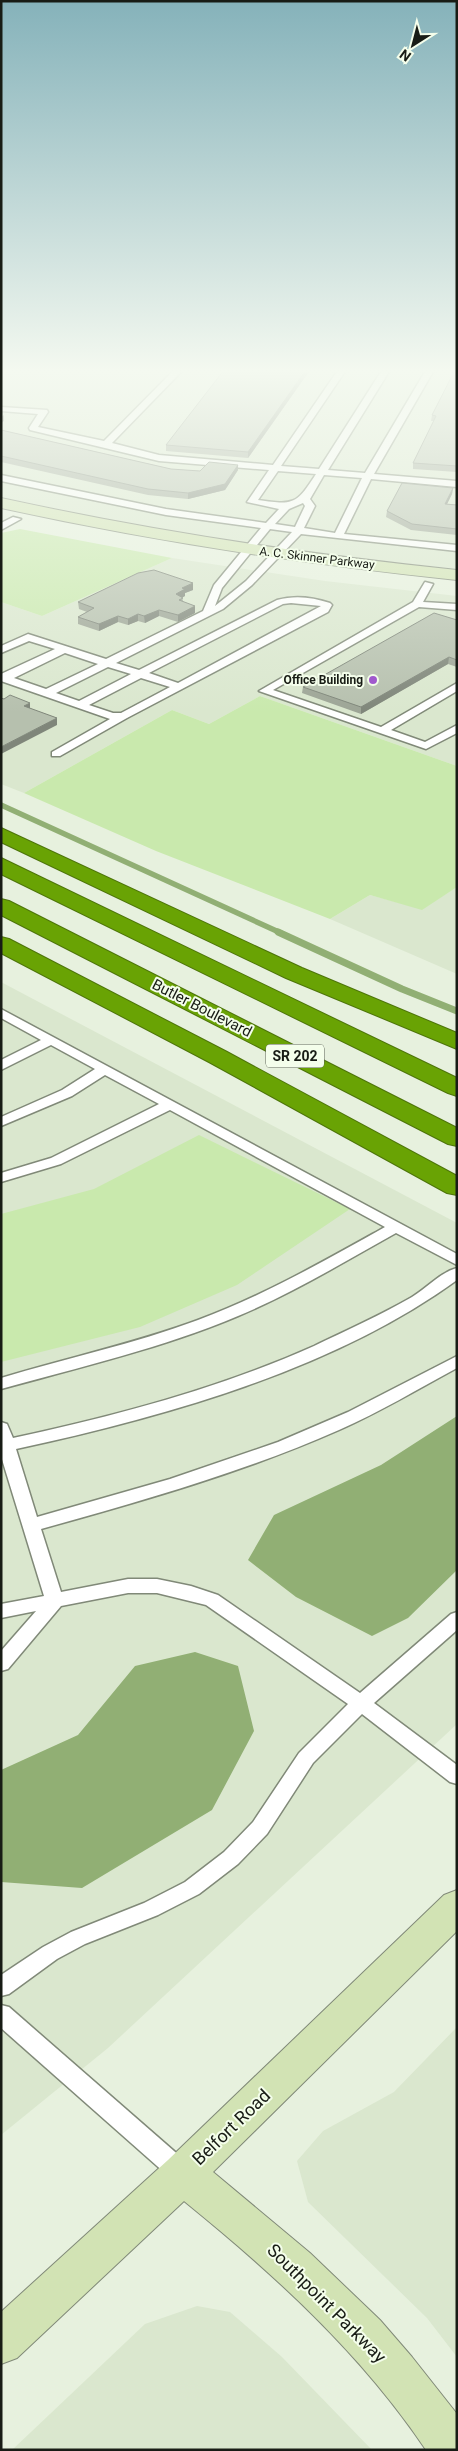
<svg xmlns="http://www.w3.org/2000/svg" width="458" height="2451" viewBox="0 0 458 2451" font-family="Roboto,sans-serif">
<rect width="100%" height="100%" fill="#e7f1de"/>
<!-- built -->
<g fill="#dae7ce">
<polygon points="1,370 457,370 457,569 309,553 210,538 82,515 1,497"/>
<polygon points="172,558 325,581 457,596 457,766 260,696 209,724 172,710 24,793 1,784 1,602 42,616"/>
<polygon points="457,887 457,974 330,919 370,895 422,909"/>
<polygon points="1,982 457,1223 457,1724 108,2048 1,2135"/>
<polygon points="457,2027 457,2357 427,2318 308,2202 297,2161 323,2131 394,2092"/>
<polygon points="197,2306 230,2312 282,2357 372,2450 12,2450 145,2324"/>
</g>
<!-- green -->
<g fill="#c9e9ad">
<polygon points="20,529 172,558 42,616 1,602 1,533"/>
<polygon points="260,696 457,766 457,887 422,910 370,895 330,919 156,851 24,793 172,710 209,724"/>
<polygon points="199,1135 350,1209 237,1285 140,1327 1,1362 1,1214 94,1189"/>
</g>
<!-- water -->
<g fill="#91af74">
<polygon points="457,1416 457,1570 408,1618 372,1636 296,1597 248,1560 274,1515 381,1465"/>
<polygon points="195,1652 238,1666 254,1731 212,1810 82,1888 1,1882 1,1770 78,1735 135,1666"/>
</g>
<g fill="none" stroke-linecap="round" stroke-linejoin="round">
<!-- stream-far1 -->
<polyline stroke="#91af74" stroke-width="5.5" points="1,805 281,933"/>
<!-- stream -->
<polyline stroke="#91af74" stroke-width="7" points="278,932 402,989 457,1011"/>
<!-- lane casing -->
<g stroke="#808978" stroke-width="3">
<g id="lane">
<path d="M174,370h9l-71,73 47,12 114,10 65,-95h8l-65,96 38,3 63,-99h8l-62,100 37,3 61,-103h8l-60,104 83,7v6l-86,-8 -27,55 113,11v6l-156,-17 -49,51 -29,24 -107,54 23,7 138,-70c18,-5 35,-3 53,3l2,2 -4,7 -201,106 -67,38h-8v-4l58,-33 -109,-38v-7l54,-25 -26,-8 -28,12v-7l27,-12 78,25 97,-48 11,-26 47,-57 -95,-13 -165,-34v-6l165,34 100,14 13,-14 -32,-7 22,-32 -110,-9 -129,-31 -1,-2 9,-14 -37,-3v-4l46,3 1,2 -10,15 66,14zM278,471l38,3c-20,31 -22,31 -58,26zM324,475l38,3 -27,55 -31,-5 11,-22 -5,-7zM303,503l2,3 -10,21 -20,-3 14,-15zM270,529l22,3 -46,49 -31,25 7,-18zM291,603l30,3 -143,77 -29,-10 134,-69zM65,653l33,11 -52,25 -32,-11zM108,667l23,7 -52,27 -23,-8zM141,678l29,9 -49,26h-8l-24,-8z"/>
<polygon points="13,517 21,519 1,530 1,523"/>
<polygon points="425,582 433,584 423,602 457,604 457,610 419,607 273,690 381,727 457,683 457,691 391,730 425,742 457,725 457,733 426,749 259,691 413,602"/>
<path d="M1,1009l456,245v11l-61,-32c-52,29 -103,60 -158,83 -73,31 -160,52 -237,73v-11c65,-20 133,-34 197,-58 65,-24 126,-59 187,-93l-215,-117 -109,54 -60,18v-9l50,-15 108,-54 -54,-29 -33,21 -71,30v-9l61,-27 33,-21 -44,-24 -50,25v-10l40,-20 -40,-22z"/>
<path d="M457,1268v12c-124,90 -293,137 -441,169l21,68 133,-38 108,-37 70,-30 109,-56v12c-39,21 -77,44 -118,62 -95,42 -197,71 -298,99l20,63 67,-13h29l34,7 27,9 142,98 91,-79 6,-2v18l-83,73 83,62v19l-7,-2 -88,-68 -49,49 -46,71 -29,30 -39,30 -41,21 -73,29 -28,15 -48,35 -8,2v-21l42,-28 28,-15 73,-29 41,-21 39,-30 29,-30 46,-69 49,-49 -142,-99 -49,-12h-29l-67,13 -53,63 -7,2v-20l35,-40 -35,7v-14l43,-8 -43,-140v-34l6,2 6,14c102,-22 205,-49 301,-92 33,-16 67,-31 98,-49 15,-9 29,-25 45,-29z"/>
<polygon points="1,2005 9,2007 190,2165 193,2173 190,2181 182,2184 174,2181 1,2028"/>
</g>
</g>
<!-- secondary casing -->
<g stroke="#808978" stroke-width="2">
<g id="secondary">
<path d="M1,498c151,33 302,56 456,72v10c-154,-16 -305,-39 -456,-72z"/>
<path d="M457,1890v41l-244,241 97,81 70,67 32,37 45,57v36h-31c-65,-97 -152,-176 -242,-249l-167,157 -16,6v-52l167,-152 276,-265z"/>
</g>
</g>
<!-- highway casing -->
<g stroke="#4d740a" stroke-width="2">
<g id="highway">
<polygon points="1,828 302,968 457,1033 457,1049 286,978 1,842"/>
<polygon points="1,858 457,1078 457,1096 448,1093 1,874"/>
<polygon points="1,899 9,901 457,1128 457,1146 448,1144 1,915"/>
<polygon points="1,937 9,939 227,1052 457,1176 457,1195 447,1193 209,1062 1,953"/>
</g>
</g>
<!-- lane -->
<use href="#lane" fill="#fff" fill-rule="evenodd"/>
<!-- secondary -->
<use href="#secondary" fill="#d2e3b4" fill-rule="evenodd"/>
<!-- highway -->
<use href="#highway" fill="#69a304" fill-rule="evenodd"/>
</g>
<!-- wall -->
<g fill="#9da596">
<polygon points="310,370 248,458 166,451 166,445"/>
<polygon points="457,370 457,472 413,469 413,463 434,421 431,421 432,415"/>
<polygon points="1,430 171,469 200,471 238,465 238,470 225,490 188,499 148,495 1,462"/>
<polygon points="453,488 452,494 447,504 457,505 457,535 411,530 386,517 387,511"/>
<polygon points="193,590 185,593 185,596 182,597 183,601 195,613 178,622 159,616 145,623 138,621 128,625 118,622 99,631 78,624 78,617 87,612 79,609 78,602"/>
<polygon points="457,620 457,667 448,664 361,714 302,693 303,687"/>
</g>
<!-- shaded-wall -->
<g fill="#7f867a">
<polygon points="306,370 310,370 248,458 248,452"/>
<polygon points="4,415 4,421 1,423 1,417"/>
<polygon points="238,465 238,470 225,490 188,499 188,493"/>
<polygon points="453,488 452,494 444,510 445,504"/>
<polygon points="193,583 193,590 185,593 185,596 176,601 176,594 182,588"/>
<polygon points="195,606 195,613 178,622 178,615"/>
<polygon points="159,610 159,616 145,623 144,616"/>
<polygon points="138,614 138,621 128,625 128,619"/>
<polygon points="118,616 118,622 99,631 99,624"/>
<polygon points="449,657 448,664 361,714 361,707"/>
<polygon points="30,703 30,710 24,706"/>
<polygon points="57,718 57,725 1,754 1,747"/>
</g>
<!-- building -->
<g fill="#b6c0ae" stroke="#7f867a">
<polygon points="224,370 306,370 248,452 166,445"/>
<polygon points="455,370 457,370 457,466 413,463 436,416 432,415"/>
<polygon points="1,430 171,469 200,471 209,462 238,465 225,484 188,493 148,489 1,456"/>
<polygon points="402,483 453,488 445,504 457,505 457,529 412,524 387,511"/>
<polygon points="154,570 193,583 182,588 185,589 176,594 183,598 179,600 195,606 178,615 159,610 144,616 138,614 128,619 118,616 99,624 78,617 94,608 78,602 138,573"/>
<polygon points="434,613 457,620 457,660 449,657 361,707 303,687"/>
<polygon points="10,695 30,703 24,706 57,718 1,747 1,698 4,699"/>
</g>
<!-- sky -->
<linearGradient id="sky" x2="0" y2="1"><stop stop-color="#85b2ba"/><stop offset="0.52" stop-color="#f4f9f0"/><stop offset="1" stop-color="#f4f9f0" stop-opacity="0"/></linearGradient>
<rect width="458" height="713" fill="url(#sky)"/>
<!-- markers -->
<circle fill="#a059cd" stroke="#f4feeb" stroke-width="2" cx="373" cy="680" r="5"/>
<g text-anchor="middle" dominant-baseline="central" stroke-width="4" stroke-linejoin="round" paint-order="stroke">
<!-- far-street labels -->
<g font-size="12" fill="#181c15" stroke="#f4feeb">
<text transform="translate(317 558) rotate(7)">A. C. Skinner Parkway</text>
</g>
<!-- far-poi labels -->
<g font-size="12" font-weight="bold" fill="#181c15" stroke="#f4feeb" text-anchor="end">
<text x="363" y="680">Office Building</text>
</g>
<!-- shield labels -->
<rect fill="#f4feeb" stroke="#5a6055" stroke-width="1" x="266" y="1044.5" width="58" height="23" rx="4"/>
<g font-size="14" font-weight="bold" fill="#181c15">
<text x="295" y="1056">SR 202</text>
</g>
<!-- street labels -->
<g font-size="15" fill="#181c15" stroke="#f4feeb">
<text transform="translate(202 1008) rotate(27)">Butler Boulevard</text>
</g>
<!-- near-street labels -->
<g font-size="18" fill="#181c15" stroke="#f4feeb">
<text transform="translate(231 2127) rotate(-44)">Belfort Road</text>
<text transform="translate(327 2303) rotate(45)">Southpoint Parkway</text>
</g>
</g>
<!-- border -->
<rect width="458" height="2451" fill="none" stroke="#181c15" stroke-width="5"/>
<!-- north arrow -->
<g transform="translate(413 45) rotate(216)" stroke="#f4feeb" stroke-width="4" paint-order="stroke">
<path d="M0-4L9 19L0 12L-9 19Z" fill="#181c15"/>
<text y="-8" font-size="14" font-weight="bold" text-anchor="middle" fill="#181c15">N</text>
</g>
</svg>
